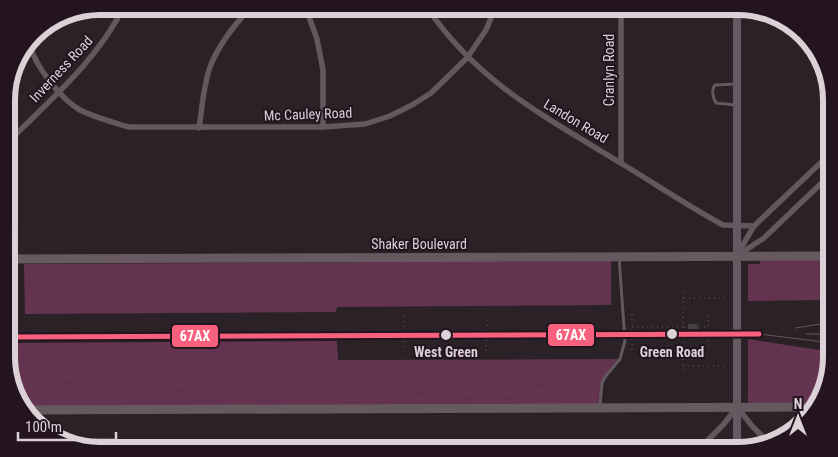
<svg xmlns="http://www.w3.org/2000/svg" width="838" height="457" viewBox="0 0 838 457" font-family="'Roboto Condensed',sans-serif">
<rect width="100%" height="100%" fill="#2a2226"/>
<!-- green -->
<g fill="#643350">
<polygon points="763,256 832,256 832,300 748,301 748,264 759,264"/>
<polygon points="611,261 611,305 337,307 336,312 25,314 24,264"/>
<polygon points="748,339 832,352 832,362 819,403 816,407 752,408 748,402"/>
<polygon points="337,341 338,360 620,359 602,383 600,408 22,409 7,369 7,343"/>
</g>
<!-- building -->
<rect fill="#433d40" x="688" y="324" width="10" height="5"/>
<g fill="none" stroke-linecap="round" stroke-linejoin="round">
<!-- path -->
<g stroke="#665d62" stroke-width="1" stroke-dasharray="1 4" stroke-linecap="butt">
<polyline points="684,298 726,298"/>
<polyline points="632,314 632,351"/>
<polyline points="708,315 709,346 711,350"/>
<polyline points="404,316 405,351"/>
<polyline points="632,327 683,327 683,289"/>
<polyline points="684,327 708,327"/>
<polyline points="632,337 709,338"/>
<polyline points="683,337 683,346"/>
<polyline points="486,351 487,316"/>
<polyline points="683,354 683,374"/>
<polyline points="683,366 726,366"/>
<polyline points="11,379 30,384 46,380 116,371 165,384 204,387 269,377 307,387 334,399 356,401"/>
<polyline points="749,399 803,387 824,387"/>
<polyline points="377,400 386,397 426,399 462,393 495,394 533,391 554,392 573,387 578,388 594,400"/>
</g>
<!-- service -->
<g stroke="#62595e" stroke-width="3">
<path d="M736,105l-20,-2c-3,-5 -5,-13 -1,-18l21,-1"/>
<polyline points="600,406 602,383 605,377 620,359 625,341 619,257"/>
</g>
<!-- minor -->
<g stroke="#62595e" stroke-width="5.5">
<polyline points="305,6 317,39 323,70 323,127"/>
<path d="M426,6c51,76 118,110 193,156 35,21 69,44 104,63l31,1"/>
<polyline points="621,6 621,163"/>
<path d="M30,46c6,21 31,53 50,64 16,8 32,12 49,17h194l42,-3 25,-8 22,-11 19,-12 36,-35 19,-28 10,-24"/>
<path d="M199,128c3,-19 4,-39 10,-58 8,-24 26,-46 43,-64"/>
<path d="M7,143c41,-41 92,-84 117,-137"/>
<polyline points="737,255 754,226 832,152"/>
<polyline points="738,255 764,238 832,173"/>
<polyline points="697,451 723,425 737,407 752,426 768,442"/>
</g>
<!-- secondary -->
<polyline stroke="#665a62" stroke-width="8" points="737,6 737,451"/>
<!-- primary -->
<g stroke="#665960" stroke-width="9">
<polyline points="7,259 832,256"/>
<polyline points="23,410 816,407"/>
</g>
<!-- tram -->
<g stroke="#61595d" stroke-width="1">
<polyline points="796,328 832,322"/>
<polyline points="759,334 832,343"/>
<polyline points="806,334 832,334"/>
</g>
<!-- rail-1 casing -->
<g stroke="#23141d" stroke-width="9">
<polyline id="rail-1" points="7,337 759,334"/>
</g>
<!-- rail-1 -->
<use href="#rail-1" stroke="#f8607d" stroke-width="5"/>
</g>
<!-- markers -->
<g fill="#dcd1d7" stroke="#23141d" stroke-width="2">
<circle cx="672" cy="334" r="6"/>
<circle cx="446" cy="335" r="6"/>
</g>
<g text-anchor="middle" dominant-baseline="central" stroke-width="4" stroke-linejoin="round" paint-order="stroke">
<!-- street labels -->
<g font-size="14" fill="#dcd1d7" stroke="#23141d">
<text transform="translate(61 69) rotate(-47)">Inverness Road</text>
<text transform="translate(609 70) rotate(-90)">Cranlyn Road</text>
<text transform="translate(308 114) rotate(-2)">Mc Cauley Road</text>
<text transform="translate(576 121) rotate(31)">Landon Road</text>
<text x="419" y="244">Shaker Boulevard</text>
</g>
<!-- stop labels -->
<g font-size="14" font-weight="bold" fill="#dcd1d7" stroke="#23141d">
<text x="446" y="352">West Green</text>
<text x="672" y="352">Green Road</text>
</g>
</g>
<!-- crop -->
<path d="M0 0H838V457H0ZM100 15H738A85 85 0 0 1 823 100V357A85 85 0 0 1 738 442H100A85 85 0 0 1 15 357V100A85 85 0 0 1 100 15Z" fill="#23141d" fill-rule="evenodd"/>
<path fill="none" stroke="#dcd1d7" stroke-width="6" d="M100 15H738A85 85 0 0 1 823 100V357A85 85 0 0 1 738 442H100A85 85 0 0 1 15 357V100A85 85 0 0 1 100 15Z"/>
<g stroke="#23141d" stroke-width="2">
<rect x="547" y="323" width="48" height="24" rx="5" fill="#f8607d"/>
<rect x="171" y="324" width="48" height="24" rx="5" fill="#f8607d"/>
</g>
<g font-size="14" text-anchor="middle" font-weight="bold" fill="#fff">
<text x="571" y="340">67AX</text>
<text x="195" y="341">67AX</text>
</g>
<!-- north arrow -->
<g transform="translate(798 417)" stroke="#23141d" stroke-width="4" paint-order="stroke">
<path d="M0-4L9 19L0 12L-9 19Z" fill="#dcd1d7"/>
<text y="-8" font-size="14" font-weight="bold" text-anchor="middle" fill="#dcd1d7">N</text>
</g>
<!-- scale -->
<path d="M18 432v8h98v-8" fill="none" stroke="#dcd1d7" stroke-width="2.5"/>
<text x="25" y="432" font-size="15" fill="#dcd1d7" stroke="#23141d" stroke-width="4" paint-order="stroke">100 m</text>
</svg>
